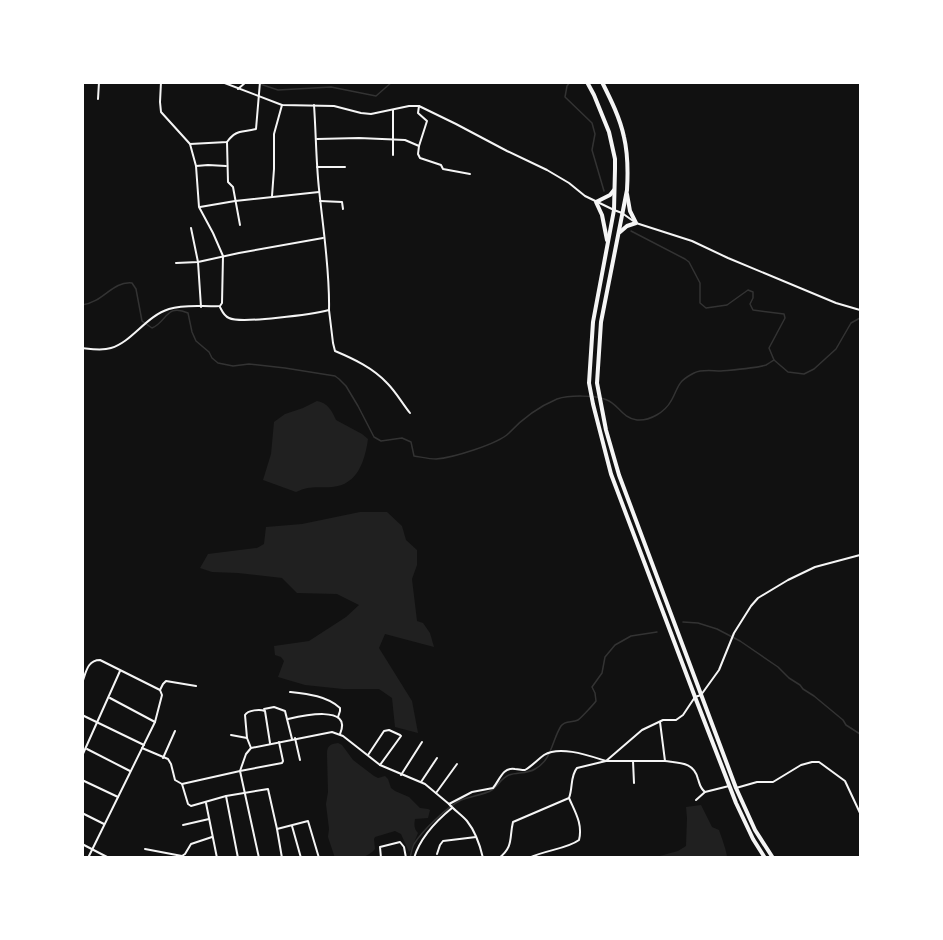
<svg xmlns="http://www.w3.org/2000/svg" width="943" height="940" viewBox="0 0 943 940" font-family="Lato,sans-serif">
<rect width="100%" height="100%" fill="#111"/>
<!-- green -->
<g fill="#202020">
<path d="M317,401c11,2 15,10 19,19l26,14 6,5c-3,21 -10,46 -36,48 -15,1 -22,-2 -36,5l-33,-12 8,-26 3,-32 11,-8 18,-6z"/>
<polygon points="360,512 387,512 402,526 406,540 417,550 417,565 412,579 417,621 423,623 430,633 434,647 385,634 379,648 412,701 418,733 395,727 392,698 379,689 343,689 305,685 278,677 284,661 281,657 275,655 274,646 309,641 346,617 359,605 337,594 297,593 282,578 238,573 212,572 200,568 208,554 257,548 264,544 266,527 302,524"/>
<path d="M338,743l4,2 11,15 21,16 4,2 7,-2 3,3 3,9 4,3 14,6 11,11 8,1 2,1 -2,8 -13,1c-1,6 -1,10 3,14l-7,17 -2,2 -8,-18 -6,-3 -20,6 -1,2 1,10c-10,12 -25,9 -40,9l-7,-21 1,-8 -3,-25 2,-12 -1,-38c0,-8 3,-10 11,-11z"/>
<path d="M701,805l11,22 7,3c2,6 8,22 8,27h-71l22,-6 8,-5 1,-28 -1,-11z"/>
</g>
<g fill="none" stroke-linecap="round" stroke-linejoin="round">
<!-- stream -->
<g stroke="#333" stroke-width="1.5">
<polyline points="254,82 278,90 331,87 376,96 392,82"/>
<polyline points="570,82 567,86 565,97 592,123 595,134 592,150 604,191"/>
<polyline points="631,231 685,259 689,262 700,283 700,303 706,308 727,305 748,290 753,292 753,298 750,304 753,310 784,314 785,318 769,348 774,360 788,372 804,374 814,369 836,349 851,323 860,318"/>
<path d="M82,305c22,-3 30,-24 50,-22l4,6 6,32 10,7c15,-6 14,-25 36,-15l4,19 4,9 13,11 3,6 6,5 15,3 16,-2 36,4 50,8 4,3 7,7 12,20 16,31 7,4 21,-3 9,4 3,14c7,1 15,3 22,3 16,-1 62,-15 73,-26 14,-15 29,-26 48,-34 12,-4 39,-4 50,1 11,4 15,18 30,20 13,1 28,-8 34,-19 4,-6 6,-15 11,-20 3,-3 8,-6 12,-8 8,-4 18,-2 27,-2 10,-1 37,-3 45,-6 2,-1 6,-4 8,-5"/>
<polyline points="683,622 698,623 717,629 740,641 778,667 789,678 800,685 803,689 814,696 843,720 846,725 860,734"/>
<path d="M410,858c1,-5 2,-10 4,-14 8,-13 33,-37 47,-44 9,-4 23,-5 31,-10 6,-4 9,-12 17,-15 8,-3 18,-1 26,-6 17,-9 17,-29 26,-43 4,-6 11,-3 17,-6 2,-1 16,-16 18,-19l-1,-8 -3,-6 10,-14 3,-16 10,-12 16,-9 26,-4"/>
</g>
<!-- minor -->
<g stroke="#f5f5f5" stroke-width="2">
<polyline points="222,82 282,105 334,106 361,113 371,114 409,106 419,106 456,124 507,151 547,170 569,183 585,196 614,210 622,213 636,223 692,241 728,258 836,303 860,310"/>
<polyline points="238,89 246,82"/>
<polyline points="98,99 99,82"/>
<polyline points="317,139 359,138 405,140 419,146 418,154 420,158 441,165 443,169 470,174"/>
<polyline points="227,142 228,182 233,187 240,225"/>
<path d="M190,144l37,-2c9,-13 15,-9 29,-13l4,-47"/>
<polyline points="419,146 427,121 418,113 419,106"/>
<polyline points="393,155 393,110"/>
<polyline points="196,166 208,165 226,166"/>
<polyline points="317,167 345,167"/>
<polyline points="272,196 274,169 274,134 282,105"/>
<polyline points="320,201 342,202 343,209"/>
<polyline points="200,207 235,201 319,192"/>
<polyline points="191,228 198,262 201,307"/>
<polyline points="176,263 198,262 239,253 323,238"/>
<path d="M220,307c2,4 4,9 9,11 12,6 85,-4 100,-8 1,-39 -6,-82 -10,-121 -3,-28 -3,-56 -5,-84"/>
<path d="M329,310l4,33 2,8c19,8 38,17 52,32 9,9 15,20 23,30"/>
<path d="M82,348c9,1 20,3 29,0 21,-6 35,-32 58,-39 16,-5 34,-2 51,-3l2,-3 1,-47 -10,-23 -14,-26 -3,-41 -6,-22 -29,-32 -1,-10 1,-20"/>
<path d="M82,683c4,-10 5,-23 18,-23l60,30 2,5 -7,27 -67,136"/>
<polyline points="160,690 163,684 166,681 196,686"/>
<path d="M290,692c18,2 37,4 50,16v3l-2,6"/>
<polyline points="110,698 155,722"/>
<polyline points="264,709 274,707 285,711 292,739"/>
<polyline points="82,715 144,745"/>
<path d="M288,719c13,-3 65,-15 52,15"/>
<polyline points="231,735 247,738"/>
<polyline points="295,738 300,760"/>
<path d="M142,748l26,11 3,5 4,16 7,4 58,-13 6,-17 5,-6 81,-16 11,4 37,29 45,19 24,20 23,-12 21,-4c7,-8 9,-21 22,-19 3,0 6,1 10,1 7,-4 12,-10 19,-15 16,-10 46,1 62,6l36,-31 21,-10h13l7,-5 12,-18 6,-2 18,-25 15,-37 17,-27 7,-8 30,-18 27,-13 45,-12"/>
<path d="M251,748l-4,-10 -2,-23c3,-5 15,-6 20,-4l5,32"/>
<polyline points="87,749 130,771"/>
<polyline points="368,755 384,731 389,730 400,735 401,736 380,765"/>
<polyline points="82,756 120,671"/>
<polyline points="163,758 175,731"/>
<polyline points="633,761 634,783"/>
<path d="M665,761c15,2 29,1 33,18 2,6 2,9 7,13"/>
<polyline points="401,775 422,742"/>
<polyline points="82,780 118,797"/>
<polyline points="421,782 437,758"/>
<polyline points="182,784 188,804 191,806 226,796 268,789 277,829 308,821 319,858"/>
<polyline points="736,788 757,782 773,782 801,765 812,762 819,762 845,781 860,813"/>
<polyline points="436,793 457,764"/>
<polyline points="226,796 238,858"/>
<polyline points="696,800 705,792 729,786"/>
<polyline points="206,803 217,858"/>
<path d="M449,804c5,6 13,11 18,17 8,10 13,24 16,37"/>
<polyline points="82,813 104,824"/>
<polyline points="183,825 209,819"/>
<polyline points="292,826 301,858"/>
<polyline points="277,829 282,858"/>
<polyline points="82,844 109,858"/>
<polyline points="145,849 182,856 185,854 191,844 212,837"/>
<polyline points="437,854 440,845 443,841 476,837"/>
<polyline points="259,858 240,771 282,763 283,761 279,742"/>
<polyline points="381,858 380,847 400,842 404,847 406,858"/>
<path d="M414,858c6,-20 22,-37 38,-50"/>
<path d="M499,858c15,-12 10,-20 14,-36l56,-24"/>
<path d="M529,858c16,-8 38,-9 50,-18 4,-16 -4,-28 -10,-42 4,-10 1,-22 8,-30l29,-7h59l-5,-39"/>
</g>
<!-- trunk -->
<g stroke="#f5f5f5" stroke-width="4">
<polyline points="587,82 594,95 609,132 615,159 615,169 614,210 593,322 589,383 593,404 611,474 695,697 736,803 753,839 765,858"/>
<path d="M602,82c9,18 18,36 22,55 4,17 4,36 3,53l-26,132 -4,61 9,47 13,45 117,313 19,42 18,28"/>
<polyline points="620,232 627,226 636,223 630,211 627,194"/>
<polyline points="607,240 602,215 596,202 610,195 614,190"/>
</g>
</g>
<!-- border -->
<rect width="943" height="940" fill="none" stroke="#ffffff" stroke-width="168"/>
</svg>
